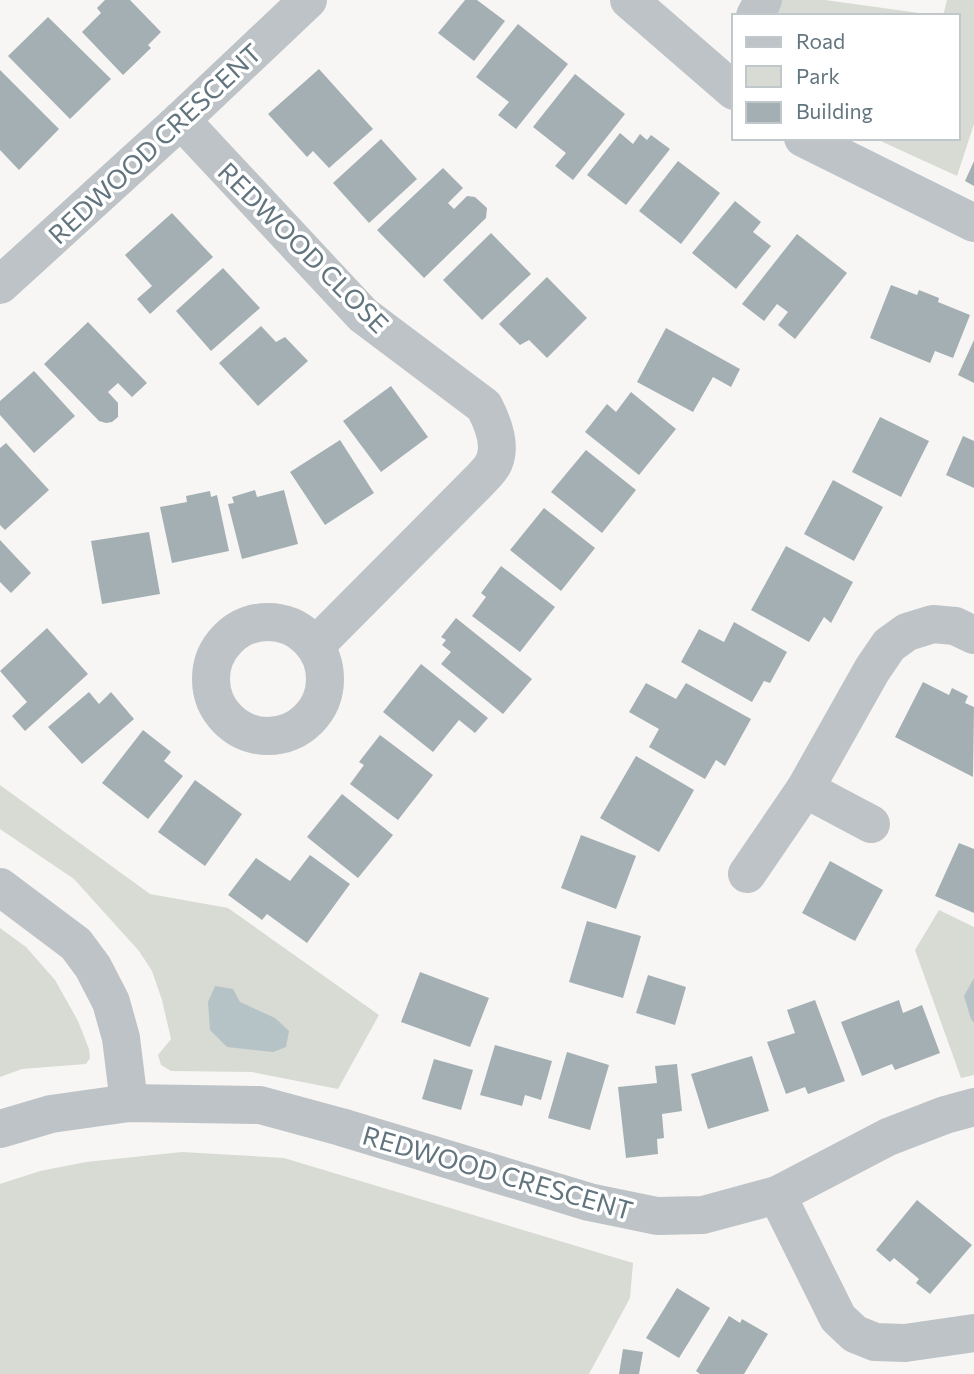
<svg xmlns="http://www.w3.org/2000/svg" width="974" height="1374" viewBox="0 0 974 1374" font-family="Commissioner,sans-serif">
<rect width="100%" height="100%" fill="#f7f6f4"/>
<!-- green -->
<g fill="#d7dbd3">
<polygon points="782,0 825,0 941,16 774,16"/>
<polygon points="947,0 974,0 974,124 957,176 874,138 958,138 958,16 943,16"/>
<polygon points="0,785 150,894 228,908 379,1015 338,1089 252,1072 171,1071 161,1065 158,1055 171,1039 162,1000 152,971 139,951 74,879 0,829"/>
<polygon points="939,910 974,927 974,1075 961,1078 915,950"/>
<polygon points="0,928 26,947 55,980 78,1021 89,1049 90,1058 86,1064 22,1069 0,1077"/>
<polygon points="182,1152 284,1158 633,1263 630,1298 589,1374 0,1374 0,1184 40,1171 86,1162"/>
</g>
<!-- water -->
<g fill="#b5c3c6">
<polygon points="974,978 974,1023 971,1019 964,996"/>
<polygon points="215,986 233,989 240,1002 275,1018 289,1031 286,1047 273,1052 227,1047 210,1030 208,1002"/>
</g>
<!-- building -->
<g fill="#a4afb3">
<polygon points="105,0 130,0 161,32 148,45 151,48 123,75 82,32 101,13 97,8"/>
<polygon points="465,0 477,0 505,21 474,61 438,33"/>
<polygon points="48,17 111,79 70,119 8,56"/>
<polygon points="518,24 568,64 516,129 498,115 509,102 476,77"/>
<polygon points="319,69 373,129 329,168 313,151 307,157 268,114"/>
<polygon points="0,70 59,129 19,170 0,150"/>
<polygon points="575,74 625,114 573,180 555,166 566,153 533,127"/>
<polygon points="620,133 633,144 640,134 647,140 651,135 670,149 626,205 587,175"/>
<polygon points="381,139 417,179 369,223 333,183"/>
<polygon points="678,161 720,193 681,244 639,211"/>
<polygon points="974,161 974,186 965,181"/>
<polygon points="443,168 463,188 448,203 454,209 467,196 475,197 487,208 486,218 424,278 377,230"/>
<polygon points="735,201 761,222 753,232 771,246 736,289 692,253"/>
<polygon points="172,213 213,257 150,314 137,299 152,286 125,255"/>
<polygon points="491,233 531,274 482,320 443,280"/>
<polygon points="797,234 847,273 795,339 778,325 788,312 777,304 764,321 742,304"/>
<polygon points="223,268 260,308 211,351 176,311"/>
<polygon points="547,277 587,318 547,358 529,340 520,345 499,324"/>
<polygon points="891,285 917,295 919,290 939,298 938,302 970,315 953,358 935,351 930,363 870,338"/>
<polygon points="88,322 147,383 132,397 118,383 108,392 118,403 118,417 112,422 106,423 99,421 44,364"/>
<polygon points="261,326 276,342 285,337 308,361 258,406 219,363"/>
<polygon points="666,328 740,369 731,387 713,377 693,412 637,382"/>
<polygon points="974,340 974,383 958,375"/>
<polygon points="34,371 75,416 34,453 0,415 0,401"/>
<polygon points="391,386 428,437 381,472 343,421"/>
<polygon points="631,392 676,429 639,475 585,432 607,404 616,412"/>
<polygon points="880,417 929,441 901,497 852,472"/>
<polygon points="963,436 974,441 974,488 946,475"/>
<polygon points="340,440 374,493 325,525 290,472"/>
<polygon points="6,443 49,490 5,530 0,525 0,448"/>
<polygon points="586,450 636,490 602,533 551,492"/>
<polygon points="833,480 883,507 854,561 804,534"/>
<polygon points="255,490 257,497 284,490 298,544 242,559 228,504 234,503 232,497"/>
<polygon points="210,491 211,497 217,495 229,551 172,563 160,507 187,502 186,496"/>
<polygon points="544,508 595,548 561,591 510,550"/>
<polygon points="149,532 160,594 102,604 91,541"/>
<polygon points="0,540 31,573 11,593 0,582"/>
<polygon points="786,546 853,582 831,623 824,617 809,642 751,610"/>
<polygon points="501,566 555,607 520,652 472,616 486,597 481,593"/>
<polygon points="456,618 532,679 503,714 441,664 451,652 442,645 446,640 441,637"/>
<polygon points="734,622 787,652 770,683 764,681 752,702 681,662 699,629 724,642"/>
<polygon points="47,628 88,674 25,731 12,716 27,702 0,671"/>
<polygon points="421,664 488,718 475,733 459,720 433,752 383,712"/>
<polygon points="923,682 949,695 952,688 968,696 965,703 974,707 973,777 895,737"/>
<polygon points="646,683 676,699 686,683 751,719 725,766 716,760 705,779 649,747 659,729 629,712"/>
<polygon points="89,692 99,704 111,692 134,719 82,764 48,727"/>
<polygon points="143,730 171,752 164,761 183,776 148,819 102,783"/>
<polygon points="380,735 433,775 398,820 350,784 364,765 359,762"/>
<polygon points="636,756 694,790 659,852 600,818"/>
<polygon points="195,780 242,814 205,866 158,832"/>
<polygon points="342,794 393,835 358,878 307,837"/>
<polygon points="581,835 636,856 616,909 561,888"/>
<polygon points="959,843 974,849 974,913 935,896"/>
<polygon points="310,855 350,884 307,943 267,914 262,920 228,895 256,858 290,881"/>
<polygon points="830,861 883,890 855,941 802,913"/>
<polygon points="587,921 641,936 623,998 569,982"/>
<polygon points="420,972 489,998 470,1047 401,1022"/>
<polygon points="648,975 686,987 675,1025 636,1013"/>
<polygon points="815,1000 845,1081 808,1094 805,1087 786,1094 767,1042 795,1033 787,1010"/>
<polygon points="899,1000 903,1013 922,1005 940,1053 895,1070 892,1064 862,1076 841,1022"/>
<polygon points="495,1045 552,1061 541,1100 525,1095 522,1106 480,1095"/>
<polygon points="567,1052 609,1065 590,1130 548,1118"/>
<polygon points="752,1056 769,1111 708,1129 691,1074"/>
<polygon points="434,1059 473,1070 461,1110 422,1099"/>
<polygon points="677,1064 682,1111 662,1114 664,1138 657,1139 658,1154 626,1158 618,1087 657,1083 655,1066"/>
<polygon points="917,1200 972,1245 930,1294 916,1283 919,1279 906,1268 894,1258 890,1262 876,1250"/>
<polygon points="677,1288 710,1308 679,1358 646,1338"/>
<polygon points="729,1316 740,1323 742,1319 768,1334 744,1374 700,1374 696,1371"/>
<polygon points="623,1349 643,1352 639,1374 619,1374"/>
</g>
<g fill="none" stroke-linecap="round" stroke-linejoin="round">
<!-- minor -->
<g stroke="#bdc3c6" stroke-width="38">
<polyline points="629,0 734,91"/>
<polyline points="755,16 763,0"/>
<path d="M181,120l182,195 121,91c9,17 19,42 8,60 -4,6 -10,12 -15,17l-162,163"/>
<polyline points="803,138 974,223"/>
<polyline points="0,285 181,120 308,0"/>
<circle cx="268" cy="679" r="57"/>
<polyline points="805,789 871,824"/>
<polyline points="747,874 805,789 872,670 889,645 907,632 933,624 955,626 974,635"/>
<polyline points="0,887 76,944 93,967 111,1002 121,1038 129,1103"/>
<polyline points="0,1129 51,1114 129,1103 260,1105 341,1127 589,1202 657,1216 703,1215 777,1195 888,1137 945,1115 974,1107"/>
<polyline points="777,1195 838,1318 855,1334 875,1342 905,1343 974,1333"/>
</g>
</g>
<g text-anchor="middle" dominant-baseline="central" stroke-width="7" stroke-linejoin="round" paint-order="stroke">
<!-- street labels -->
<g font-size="26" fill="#62757e" stroke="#fff">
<text transform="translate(154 143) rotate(-43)">REDWOOD CRESCENT</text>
<text transform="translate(304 247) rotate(45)">REDWOOD CLOSE</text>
<text transform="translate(498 1172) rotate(16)">REDWOOD CRESCENT</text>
</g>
</g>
<!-- legend -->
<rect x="732" y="14" width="228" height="126" fill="#ffffff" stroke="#c0c8cb" stroke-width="2"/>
<rect x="746" y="37" width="35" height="10" fill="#bdc3c6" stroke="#c0c8cb" stroke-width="2"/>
<text x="796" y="49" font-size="21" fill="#62757e">Road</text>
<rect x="746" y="66" width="35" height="21" fill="#d7dbd3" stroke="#c0c8cb" stroke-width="2"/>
<text x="796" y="84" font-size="21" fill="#62757e">Park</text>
<rect x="746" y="102" width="35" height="21" fill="#a4afb3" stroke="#c0c8cb" stroke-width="2"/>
<text x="796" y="119" font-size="21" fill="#62757e">Building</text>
</svg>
